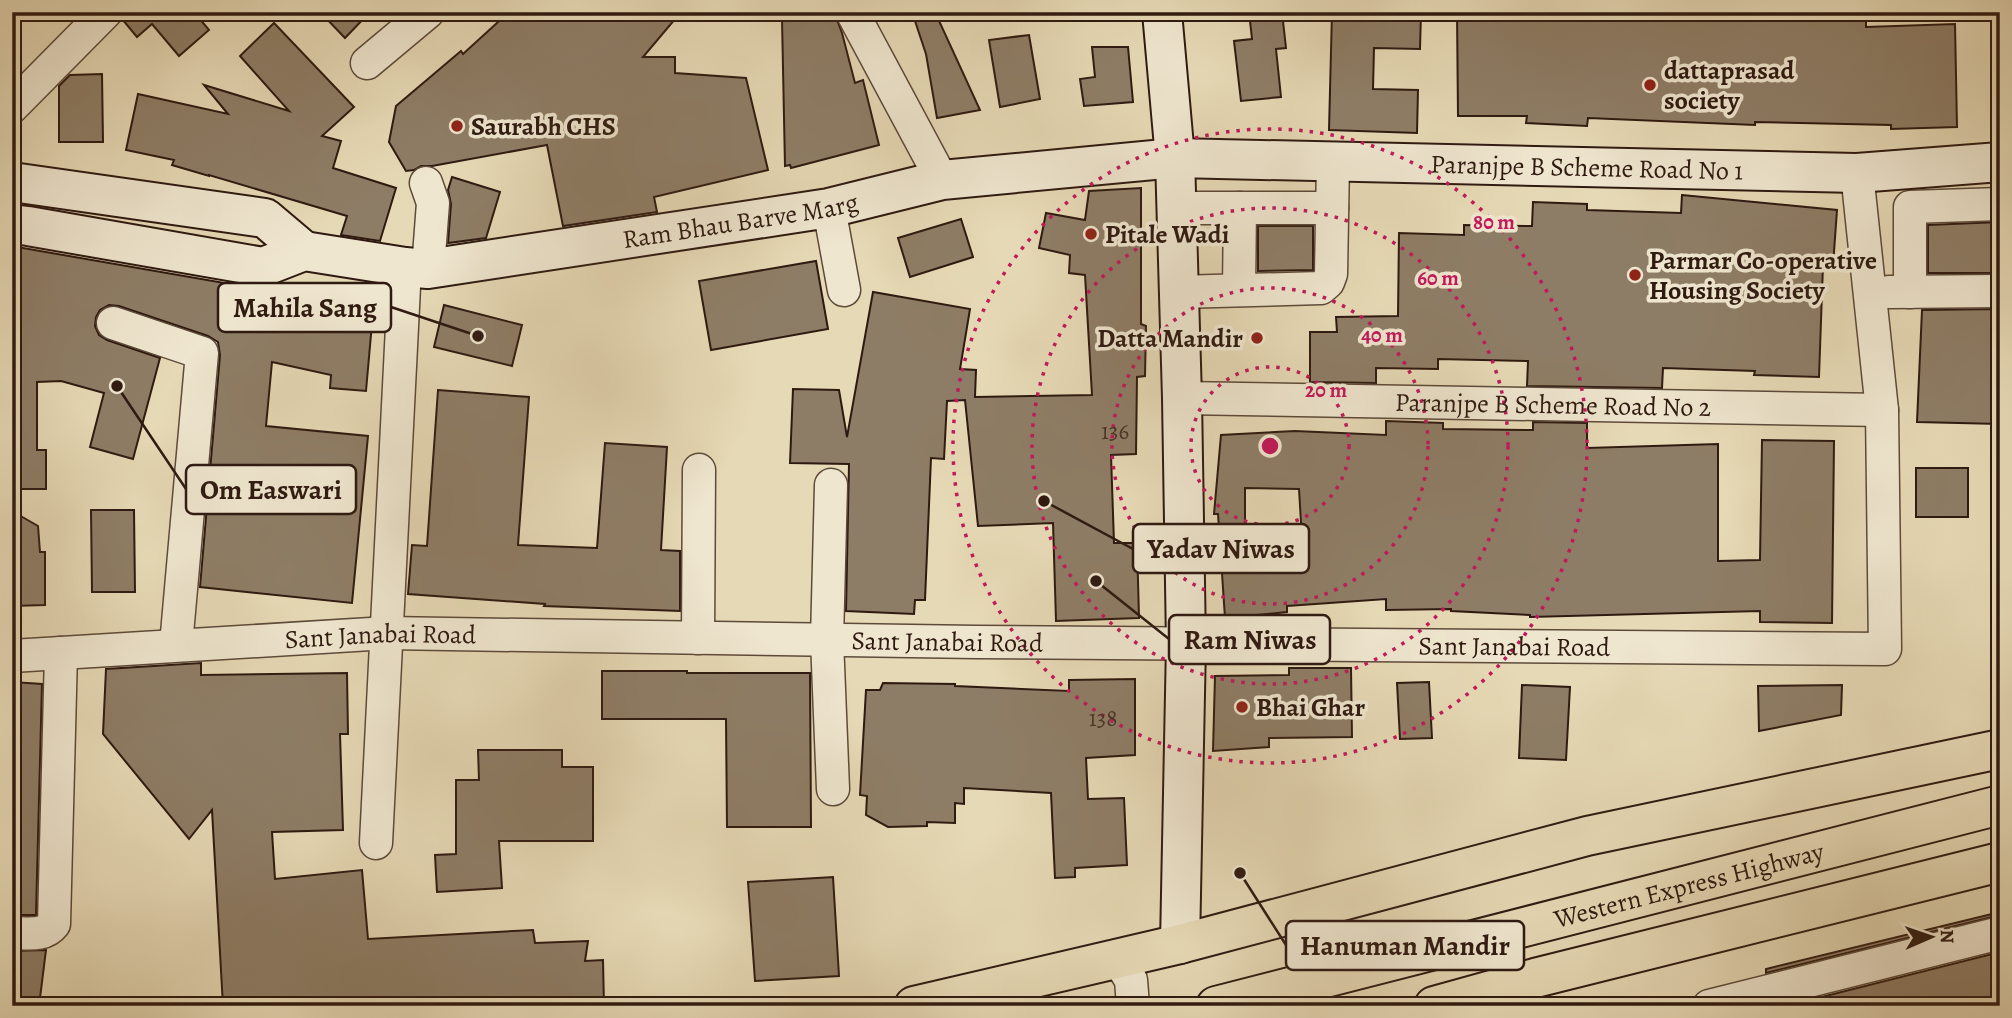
<svg xmlns="http://www.w3.org/2000/svg" width="2012" height="1018" viewBox="0 0 2012 1018" font-family="Alegreya,serif">
<rect width="100%" height="100%" fill="#e6d9b5"/>
<filter id="stains"><feTurbulence type="fractalNoise" baseFrequency=".00286" numOctaves="4"/><feColorMatrix values="0 0 0 0 .2 0 0 0 0 .09 0 0 0 0 .02 0 0 0 .5 -.17"/></filter>
<radialGradient id="worn" r=".72"><stop offset=".6" stop-color="#630" stop-opacity="0"/><stop offset="1" stop-color="#630" stop-opacity=".3"/></radialGradient>
<!-- building -->
<g fill="#8e7d66" stroke="#2f1a11" stroke-width="2" fill-rule="evenodd">
<polygon points="124,12 194,12 209,30 179,56 152,24 137,37 122,19"/>
<polygon points="320,12 370,12 345,38"/>
<polygon points="509,12 681,12 643,57 675,57 675,73 746,78 768,170 654,197 657,212 563,226 547,145 432,166 421,166 414,170 406,171 389,142 396,106 461,51 463,54"/>
<polygon points="800,12 834,12 842,33 855,83 863,80 879,145 791,168 790,165 785,166 782,19"/>
<polygon points="912,12 935,12 980,110 937,118 926,54"/>
<polygon points="1249,12 1282,12 1286,48 1276,49 1281,97 1241,101 1234,41 1252,39"/>
<polygon points="1332,12 1421,12 1420,49 1374,48 1373,89 1418,90 1417,133 1329,130"/>
<polygon points="1457,12 1594,12 1767,21 1767,13 1862,12 1862,14 1866,14 1866,27 1955,24 1957,127 1891,129 1891,125 1755,122 1755,125 1588,118 1587,126 1526,123 1527,116 1458,116"/>
<polygon points="274,23 354,107 322,136 341,141 333,168 396,188 380,241 341,235 347,216 209,175 209,176 172,165 174,160 126,150 138,94 228,114 204,85 289,111 240,56"/>
<polygon points="1029,35 1040,99 1000,107 989,40"/>
<polygon points="1092,47 1128,47 1133,102 1084,106 1080,79 1095,77"/>
<polygon points="102,74 103,142 59,142 59,86 70,75"/>
<polygon points="452,177 500,192 486,238 448,243 451,204 448,190"/>
<polygon points="1141,188 1141,324 1146,326 1145,376 1137,377 1136,454 1111,455 1114,543 1137,543 1139,618 1056,621 1053,523 978,526 965,400 947,401 944,459 931,458 925,600 915,600 914,614 846,611 849,464 790,463 793,389 839,390 847,437 873,292 970,309 960,369 976,370 975,397 1092,395 1085,275 1069,273 1070,255 1039,248 1046,213 1085,220 1089,191"/>
<polygon points="1682,195 1837,210 1833,266 1823,265 1819,377 1754,375 1755,371 1663,368 1662,388 1527,386 1528,361 1438,359 1438,369 1376,368 1376,383 1310,382 1310,332 1337,332 1336,317 1398,316 1399,233 1464,235 1464,225 1532,226 1533,202 1587,204 1587,210 1681,213"/>
<polygon points="961,219 973,257 910,277 898,238"/>
<polygon points="2000,222 2000,273 1928,273 1928,225"/>
<polygon points="1258,226 1313,226 1313,270 1258,271"/>
<polygon points="17,247 259,289 279,284 321,293 318,307 373,312 366,391 330,388 331,375 272,362 266,426 368,436 352,603 200,587 220,355 218,342 208,336 119,306 109,305 100,310 96,317 95,326 99,335 107,340 160,358 133,459 90,447 104,393 61,381 37,382 37,450 46,450 46,489 12,489 12,299"/>
<polygon points="816,261 828,329 711,350 699,281"/>
<polygon points="444,305 522,325 512,366 434,347"/>
<polygon points="2000,309 2000,424 1917,422 1922,310"/>
<polygon points="438,390 529,397 518,545 597,548 605,443 667,447 661,550 680,551 680,611 544,606 545,604 408,594 412,545 427,546"/>
<path d="M1386,421l57,2v6l90,1v-8l54,1v25l131,-4v117l42,-1 2,-120 72,1 -2,182 -72,-1v-11l-230,6v-2l-79,-4v-2l-65,1v-11l-99,7v6l-62,6 -7,-104h-4l7,-79 74,-4 91,4zM1245,488l54,1 3,50 -46,1v-5h-11z"/>
<rect x="1916" y="468" width="52" height="49"/>
<polygon points="91,510 134,510 135,592 92,592"/>
<polygon points="12,511 38,526 40,552 45,552 45,605 12,606"/>
<polygon points="201,663 201,675 347,673 348,734 340,734 343,830 272,832 275,879 362,870 368,939 533,930 535,943 588,941 585,961 603,960 604,1006 223,1006 212,810 189,839 103,734 106,669"/>
<polygon points="1289,668 1351,668 1352,737 1269,738 1269,747 1213,751 1215,676 1289,675"/>
<polygon points="602,671 687,671 687,673 810,673 811,827 727,827 726,719 602,719"/>
<polygon points="1135,679 1135,755 1086,758 1088,799 1124,798 1127,865 1075,868 1075,877 1055,878 1051,793 964,788 964,804 955,803 955,823 927,822 927,826 888,827 866,815 867,796 860,795 866,690 880,690 883,683 955,684 955,686 1069,691 1069,680"/>
<polygon points="12,682 42,684 36,915 12,915"/>
<polygon points="1429,682 1432,738 1400,739 1397,683"/>
<polygon points="1522,685 1570,687 1566,760 1519,758"/>
<polygon points="1842,685 1841,715 1759,731 1758,686"/>
<polygon points="478,750 562,750 562,767 593,767 593,841 499,841 502,888 437,892 435,855 456,854 456,780 479,780"/>
<polygon points="833,877 839,976 755,981 748,882"/>
<polygon points="2000,912 2000,915 1766,973 1766,969"/>
<polygon points="46,950 39,1006 12,1000 12,951"/>
<polygon points="2000,952 2000,1006 1786,1006"/>
</g>
<g fill="none" stroke-linecap="round" stroke-linejoin="round">
<!-- street casing -->
<g stroke="#5d4a3a" stroke-width="35">
<g id="street">
<polyline points="852,12 942,180"/>
<polyline points="367,63 428,12"/>
<polyline points="12,107 106,12"/>
<polyline points="426,183 433,203 428,269"/>
<polyline points="829,208 844,290"/>
<polyline points="1176,208 1332,208"/>
<polyline points="1239,290 1240,208"/>
<polyline points="1179,292 1321,288 1328,282 1331,274 1333,161"/>
<polyline points="1889,292 2000,291"/>
<polyline points="1910,292 1910,207 2000,204"/>
<polyline points="113,323 202,353 176,645"/>
<path id="s1" d="M1182,398l700,12"/>
<polyline points="831,485 827,640 833,789"/>
<polyline points="698,638 699,470"/>
<path id="s2" d="M12,656l375,-23 589,9 909,7 -3,-239 -25,-237"/>
<polyline points="376,843 405,267"/>
<path d="M12,933c15,0 32,4 42,-9l7,-271"/>
<polyline points="1117,958 1131,980 1133,1006"/>
<polyline points="1709,1006 2000,933"/>
</g>
</g>
<!-- secondary casing -->
<g stroke="#2f1a11" stroke-width="42">
<g id="secondary">
<polyline points="1162,12 1175,158 1182,398 1186,644 1180,944"/>
<polyline points="12,182 265,218 304,251"/>
<path id="s3" d="M12,224l16,2 235,41 41,-16 101,16 23,2 401,-61 113,-28 233,-22 682,15 143,-11"/>
</g>
</g>
<!-- primary casing -->
<g stroke="#2f1a11" stroke-width="42">
<polyline id="primary" points="914,1006 1180,944 1587,836 2000,749"/>
</g>
<!-- highway casing -->
<g stroke="#2f1a11" stroke-width="42">
<g id="highway">
<path id="s4" d="M1216,1006l784,-201"/>
<polyline points="1434,1006 1535,978 2000,862"/>
</g>
</g>
<!-- street -->
<use href="#street" stroke="#efe6cf" stroke-width="32"/>
<!-- secondary -->
<use href="#secondary" stroke="#efe6cf" stroke-width="38"/>
<!-- primary -->
<use href="#primary" stroke="#e6d9b5" stroke-width="38"/>
<!-- highway -->
<use href="#highway" stroke="#e6d9b5" stroke-width="38"/>
</g>
<!-- distance rings -->
<g fill="none" stroke="#c2185b" stroke-width="3.5" stroke-dasharray="3.5 7">
<circle cx="1270" cy="446" r="79"/>
<circle cx="1270" cy="446" r="158"/>
<circle cx="1270" cy="446" r="238"/>
<circle cx="1270" cy="446" r="317"/>
</g>
<!-- markers -->
<g fill="#8f2418" stroke="#efe6cf" stroke-width="2.5">
<circle cx="1650" cy="85" r="7"/>
<circle cx="457" cy="126" r="7"/>
<circle cx="1091" cy="234" r="7"/>
<circle cx="1635" cy="275" r="7"/>
<circle cx="1257" cy="338" r="7"/>
<circle cx="1242" cy="707" r="7"/>
</g>
<g text-anchor="middle" dominant-baseline="central" stroke-width="7" stroke-linejoin="round" paint-order="stroke">
<!-- number labels -->
<g font-size="23" fill="#473326">
<text x="1115" y="431">136</text>
<text x="1103" y="718">138</text>
</g>
<!-- poi labels -->
<g font-size="26" font-weight="bold" fill="#2f1a11" stroke="#efe6cf" text-anchor="start">
<text x="1664" y="70">dattaprasad<tspan x="1664" dy="30">society</tspan></text>
<text x="471" y="126">Saurabh CHS</text>
<text x="1105" y="234">Pitale Wadi</text>
<text x="1649" y="260">Parmar Co-operative<tspan x="1649" dy="30">Housing Society</tspan></text>
<text x="1243" y="338" text-anchor="end">Datta Mandir</text>
<text x="1256" y="707">Bhai Ghar</text>
</g>
<!-- street labels -->
<g font-size="26" fill="#2f1a11" stroke="#efe6cf">
<text stroke="none"><textPath href="#s3" startOffset="1592">Paranjpe B Scheme Road No 1</textPath></text>
<text stroke="none"><textPath href="#s3" startOffset="740">Ram Bhau Barve Marg</textPath></text>
<text stroke="none"><textPath href="#s1" startOffset="371">Paranjpe B Scheme Road No 2</textPath></text>
<text stroke="none"><textPath href="#s2" startOffset="369">Sant Janabai Road</textPath></text>
<text stroke="none"><textPath href="#s2" startOffset="936">Sant Janabai Road</textPath></text>
<text stroke="none"><textPath href="#s2" startOffset="1503">Sant Janabai Road</textPath></text>
<text stroke="none"><textPath href="#s4" startOffset="488">Western Express Highway</textPath></text>
</g>
</g>
<circle cx="1270" cy="446" r="10" fill="#c2185b" stroke="#efe6cf" stroke-width="3.5"/>
<g font-size="21" text-anchor="middle" font-weight="bold" fill="#c2185b" stroke="#efe6cf" stroke-width="7" stroke-linejoin="round" paint-order="stroke">
<text x="1494" y="229">80 m</text>
<text x="1438" y="285">60 m</text>
<text x="1382" y="342">40 m</text>
<text x="1326" y="397">20 m</text>
</g>
<!-- callouts -->
<path fill="none" stroke="#2f1a11" stroke-width="2.5" d="M478 336L391 307M117 386L186 489M1044 501L1133 549M1096 581L1169 639M1240 873L1286 945"/>
<g fill="#2f1a11" stroke="#efe6cf" stroke-width="2.5">
<circle cx="478" cy="336" r="7"/>
<circle cx="117" cy="386" r="7"/>
<circle cx="1044" cy="501" r="7"/>
<circle cx="1096" cy="581" r="7"/>
<circle cx="1240" cy="873" r="7"/>
</g>
<g fill="#efe6cf" stroke="#2f1a11" stroke-width="2.5">
<rect x="218" y="283" width="173" height="49" rx="7"/>
<rect x="186" y="465" width="170" height="49" rx="7"/>
<rect x="1133" y="524" width="176" height="49" rx="7"/>
<rect x="1169" y="615" width="161" height="49" rx="7"/>
<rect x="1286" y="921" width="238" height="49" rx="7"/>
</g>
<g font-size="28" text-anchor="middle" font-weight="bold" fill="#2f1a11">
<text x="305" y="317">Mahila Sang</text>
<text x="271" y="499">Om Easwari</text>
<text x="1221" y="558">Yadav Niwas</text>
<text x="1250" y="649">Ram Niwas</text>
<text x="1405" y="955">Hanuman Mandir</text>
</g>
<!-- margin -->
<rect width="2012" height="1018" fill="none" stroke="#e6d9b5" stroke-width="42"/>
<rect x="14" y="14" width="1984" height="990" fill="none" stroke="#2f1a11" stroke-width="3.5"/>
<rect x="21" y="21" width="1970" height="976" fill="none" stroke="#2f1a11" stroke-width="2"/>
<!-- north arrow -->
<g transform="translate(1931 937) rotate(88)" stroke="#efe6cf" stroke-width="5" paint-order="stroke">
<path d="M0-5L12 26L0 18L-12 26Z" fill="#2f1a11"/>
<text y="-10" font-size="19" font-weight="bold" text-anchor="middle" fill="#2f1a11">N</text>
</g>
<rect width="100%" height="100%" filter="url(#stains)"/>
<rect width="100%" height="100%" fill="url(#worn)"/>
</svg>
